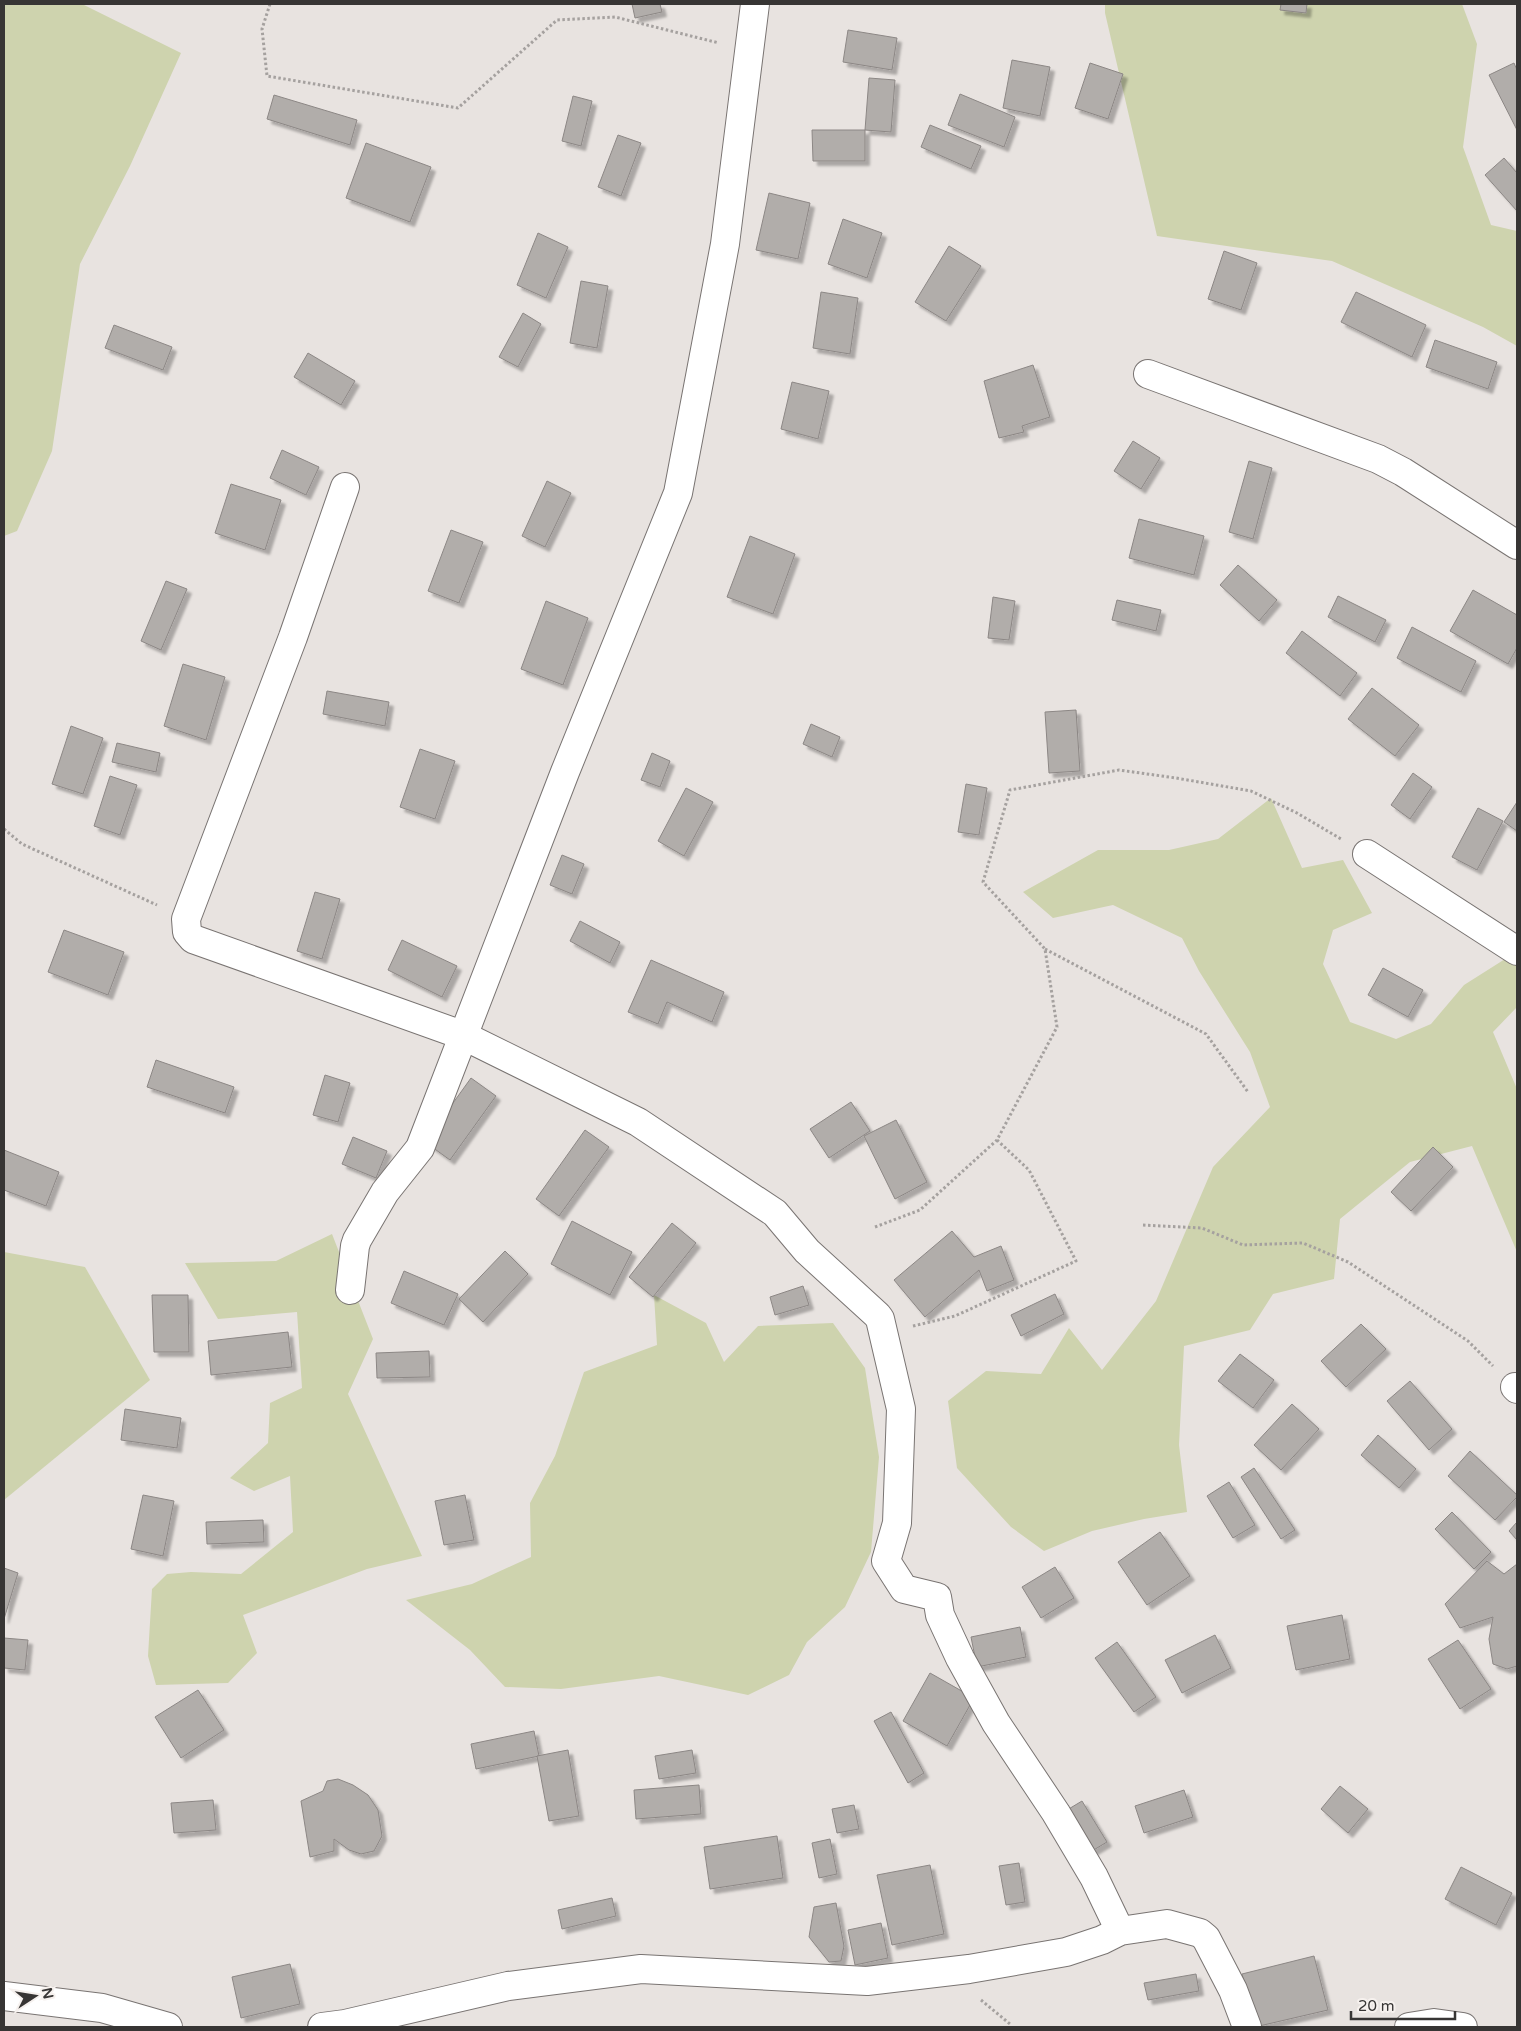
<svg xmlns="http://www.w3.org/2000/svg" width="1521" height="2031" viewBox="0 0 1521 2031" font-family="'Varela Round',sans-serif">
<defs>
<filter id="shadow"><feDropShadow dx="4.5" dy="4.5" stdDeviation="1" flood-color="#0004"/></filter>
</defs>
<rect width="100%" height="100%" fill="#e8e3e0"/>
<!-- green -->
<g fill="#ced3ae">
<polygon points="4,4 82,4 181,53 130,166 80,264 52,451 17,531 4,536"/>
<polygon points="1105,4 1462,4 1477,44 1463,147 1491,225 1517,231 1517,346 1483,327 1332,261 1157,236 1105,13"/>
<polygon points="1271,798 1302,868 1343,860 1372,913 1333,930 1323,964 1350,1022 1396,1039 1431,1024 1464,985 1513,954 1517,957 1517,1007 1493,1032 1517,1089 1517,1252 1472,1146 1410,1162 1340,1219 1334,1279 1273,1294 1250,1330 1184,1346 1179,1445 1187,1512 1144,1519 1092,1531 1044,1551 1011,1527 957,1468 948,1401 986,1371 1041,1374 1069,1328 1102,1370 1156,1301 1213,1167 1270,1107 1250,1052 1199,971 1182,938 1113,905 1053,918 1023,892 1098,850 1169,850 1218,839"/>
<polygon points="332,1234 373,1339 348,1394 422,1556 367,1569 243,1615 257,1653 228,1683 156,1685 148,1656 152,1589 167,1574 191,1572 241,1574 293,1532 290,1476 254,1491 230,1478 268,1443 270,1403 302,1388 297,1312 218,1319 185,1263 276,1261"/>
<polygon points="4,1252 85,1267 150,1380 4,1500"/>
<polygon points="654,1295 706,1323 724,1362 758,1326 833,1323 865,1368 879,1457 871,1552 845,1607 807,1642 789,1675 748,1695 659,1676 561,1689 505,1687 470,1650 406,1600 472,1584 531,1557 530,1503 555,1456 584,1372 657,1345"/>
</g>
<!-- building -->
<g fill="#b1adaa" stroke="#8c8785" filter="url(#shadow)">
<polygon points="632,4 660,4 662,12 635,18"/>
<polygon points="1281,4 1307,4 1306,13 1280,10"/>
<polygon points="848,30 897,38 892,70 843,62"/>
<polygon points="1012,60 1050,67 1040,116 1003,108"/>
<polygon points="1090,63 1123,74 1108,119 1075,108"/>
<polygon points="1514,63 1517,70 1517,130 1489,75"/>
<polygon points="869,78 895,80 891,132 865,130"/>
<polygon points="960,94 1015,117 1004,147 948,125"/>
<polygon points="274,95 357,120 350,145 267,119"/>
<polygon points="573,96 592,101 581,146 562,141"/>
<polygon points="930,125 981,146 971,169 921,147"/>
<polygon points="812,130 865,130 865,161 813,161"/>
<polygon points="618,135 641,143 621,196 598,187"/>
<polygon points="366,143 431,167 410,222 346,198"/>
<polygon points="1504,158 1517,173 1517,211 1485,175"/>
<polygon points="769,193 810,203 798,259 756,250"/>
<polygon points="843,219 882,233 867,278 828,264"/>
<polygon points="538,233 568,247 546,298 517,285"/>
<polygon points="949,246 981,266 946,321 915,302"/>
<polygon points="1224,251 1257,263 1241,310 1208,299"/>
<polygon points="581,281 608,286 597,348 570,343"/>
<polygon points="821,292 858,298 850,354 813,348"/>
<polygon points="1356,292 1426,325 1412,357 1341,322"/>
<polygon points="523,313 541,324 518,367 499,357"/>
<polygon points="114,325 172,347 163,370 105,348"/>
<polygon points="1435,340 1497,362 1488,389 1426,367"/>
<polygon points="308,353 355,381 341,405 294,377"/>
<polygon points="1033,365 1050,417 1022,426 1024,432 999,438 984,381"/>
<polygon points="792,382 829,391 818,439 781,429"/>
<polygon points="1133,441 1160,458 1141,489 1114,471"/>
<polygon points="282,450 319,467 306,495 270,478"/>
<polygon points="1249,461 1272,468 1253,539 1229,532"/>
<polygon points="547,481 571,493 545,547 522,536"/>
<polygon points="231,484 281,500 265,550 215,533"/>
<polygon points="1139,519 1204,536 1194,575 1129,558"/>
<polygon points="451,530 483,542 459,603 428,591"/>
<polygon points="750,536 795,554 773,614 727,597"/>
<polygon points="1238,565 1277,600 1259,621 1220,585"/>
<polygon points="166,581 187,589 161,650 141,641"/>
<polygon points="1473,590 1517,615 1517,648 1508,664 1450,631"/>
<polygon points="1338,596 1386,620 1375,642 1328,617"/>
<polygon points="993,597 1015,601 1009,640 988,638"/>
<polygon points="1117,600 1161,610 1156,631 1112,620"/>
<polygon points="546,601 588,618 563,685 521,669"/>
<polygon points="1412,627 1476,661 1461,692 1397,658"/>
<polygon points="1302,631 1357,673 1340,696 1286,653"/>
<polygon points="183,664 225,677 206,740 164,726"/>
<polygon points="1372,688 1419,725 1395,756 1348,719"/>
<polygon points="327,691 389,702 385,726 323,714"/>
<polygon points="1076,710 1080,771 1049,773 1045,712"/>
<polygon points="811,724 840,737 832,757 803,744"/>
<polygon points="71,726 103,738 83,794 52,784"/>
<polygon points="117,743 160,753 156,772 112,762"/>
<polygon points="420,749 455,761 435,819 400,807"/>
<polygon points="652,753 670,761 660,787 641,780"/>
<polygon points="1413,773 1432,787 1410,819 1391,805"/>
<polygon points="110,776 137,785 120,835 94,826"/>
<polygon points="966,784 987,788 979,835 958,832"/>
<polygon points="686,788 713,802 684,856 658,841"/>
<polygon points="1517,802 1517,831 1504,822"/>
<polygon points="1478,808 1503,821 1477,870 1452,857"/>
<polygon points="562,855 584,864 572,894 550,885"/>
<polygon points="315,892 340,899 322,959 297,951"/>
<polygon points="580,921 620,942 610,963 570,941"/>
<polygon points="64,930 124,952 108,995 48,972"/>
<polygon points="402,940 457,966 442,997 388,970"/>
<polygon points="651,960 724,992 712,1022 667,1002 658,1024 628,1012"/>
<polygon points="1383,968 1423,990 1408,1017 1368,995"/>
<polygon points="156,1060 234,1087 225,1113 147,1087"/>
<polygon points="325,1075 350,1083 338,1122 313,1115"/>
<polygon points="471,1078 496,1096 450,1160 425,1142"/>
<polygon points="851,1102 870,1131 829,1158 810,1129"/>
<polygon points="896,1120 927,1182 895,1199 864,1136"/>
<polygon points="585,1130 609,1147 559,1216 536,1199"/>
<polygon points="353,1137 387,1151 376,1178 342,1164"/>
<polygon points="1433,1147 1453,1167 1411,1211 1391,1192"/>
<polygon points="4,1150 59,1172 46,1206 4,1190"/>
<polygon points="572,1221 632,1252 610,1295 551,1264"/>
<polygon points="672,1223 696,1243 653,1297 629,1277"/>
<polygon points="952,1231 974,1257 1001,1246 1014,1280 987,1291 979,1270 925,1317 894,1280"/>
<polygon points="505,1251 528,1274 483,1322 459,1299"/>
<polygon points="404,1271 458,1294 444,1325 391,1303"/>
<polygon points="803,1286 809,1305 775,1315 770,1297"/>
<polygon points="1055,1294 1064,1314 1021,1336 1011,1315"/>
<polygon points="152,1295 188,1295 189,1352 154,1352"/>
<polygon points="1361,1324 1386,1349 1346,1387 1321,1361"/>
<polygon points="288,1332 292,1367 211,1375 208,1341"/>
<polygon points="429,1351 430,1377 377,1378 376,1353"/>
<polygon points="1240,1354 1274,1380 1253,1408 1218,1381"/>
<polygon points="1410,1381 1452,1429 1429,1450 1387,1401"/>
<polygon points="1292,1404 1319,1429 1281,1470 1254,1445"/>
<polygon points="125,1409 181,1418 177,1448 121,1440"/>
<polygon points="1378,1435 1416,1469 1399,1488 1361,1455"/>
<polygon points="1470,1451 1517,1495 1517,1497 1495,1520 1448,1476"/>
<polygon points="1254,1468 1295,1530 1281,1539 1241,1477"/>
<polygon points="1229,1482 1255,1525 1233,1538 1207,1496"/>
<polygon points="143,1495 174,1501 163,1556 131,1549"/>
<polygon points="465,1495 474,1540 444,1545 435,1501"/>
<polygon points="1452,1512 1491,1552 1474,1569 1435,1529"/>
<polygon points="263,1520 264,1542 207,1544 206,1522"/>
<polygon points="1517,1522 1517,1540 1509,1531"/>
<polygon points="1160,1532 1190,1576 1147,1605 1118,1562"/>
<polygon points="1487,1561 1504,1574 1517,1564 1517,1666 1507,1669 1493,1664 1489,1639 1493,1617 1460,1628 1445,1604"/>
<polygon points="1055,1567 1074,1598 1041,1618 1022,1587"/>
<polygon points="4,1568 18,1573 4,1619"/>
<polygon points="1342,1615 1350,1659 1296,1670 1287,1626"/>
<polygon points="1020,1627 1026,1657 977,1667 971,1637"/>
<polygon points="1215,1635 1231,1668 1182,1693 1165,1660"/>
<polygon points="4,1638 28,1640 25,1670 4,1668"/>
<polygon points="1458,1640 1491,1689 1460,1709 1428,1659"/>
<polygon points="1117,1642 1156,1697 1134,1712 1095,1658"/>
<polygon points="930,1673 974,1698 947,1746 903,1721"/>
<polygon points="198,1690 224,1730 181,1758 155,1717"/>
<polygon points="891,1712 924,1773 908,1783 874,1721"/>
<polygon points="534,1731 539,1756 476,1769 471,1744"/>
<polygon points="568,1750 579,1816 549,1821 537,1756"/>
<polygon points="692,1750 696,1773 659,1779 655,1756"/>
<polygon points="338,1779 353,1785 368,1795 378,1810 382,1836 374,1851 361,1854 349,1850 334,1839 334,1851 310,1857 301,1801 323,1791 327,1781"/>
<polygon points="699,1785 701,1814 636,1819 634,1790"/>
<polygon points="1340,1786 1368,1809 1348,1833 1321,1809"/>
<polygon points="1184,1790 1193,1817 1144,1833 1135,1806"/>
<polygon points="213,1800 216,1830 174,1833 171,1803"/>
<polygon points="1082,1801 1107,1842 1092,1851 1067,1810"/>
<polygon points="854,1805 859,1829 837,1833 832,1809"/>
<polygon points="777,1836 783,1878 710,1889 704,1847"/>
<polygon points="830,1839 837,1874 819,1878 812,1843"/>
<polygon points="1019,1863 1025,1902 1006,1905 999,1866"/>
<polygon points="930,1865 944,1934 892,1945 877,1875"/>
<polygon points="1461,1867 1512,1893 1496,1925 1445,1899"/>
<polygon points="612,1898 616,1916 562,1929 558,1910"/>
<polygon points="836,1903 844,1946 841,1961 829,1962 809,1937 814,1907"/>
<polygon points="881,1923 888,1958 855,1965 848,1930"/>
<polygon points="1314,1956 1328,2010 1255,2027 1242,1974"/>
<polygon points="290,1964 300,2004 241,2018 232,1977"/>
<polygon points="1196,1974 1199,1991 1148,2000 1144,1983"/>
</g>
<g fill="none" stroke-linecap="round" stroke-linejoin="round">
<!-- street casing -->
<g stroke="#797472" stroke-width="30">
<g id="street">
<polyline points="1148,374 1378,459 1403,472 1517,545"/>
<polyline points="345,487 293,637 186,919 187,932 193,939 462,1035 638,1122 775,1213 807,1251 877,1315 880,1319 901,1409 897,1523 886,1561 904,1589 937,1597 940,1615 960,1658 996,1723 1056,1813 1094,1877 1120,1931"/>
<polyline points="1367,854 1517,951"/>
<polyline points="350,1290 355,1246 357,1240 385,1192 420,1148 565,772 678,493 725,244 755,4"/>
<polyline points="1515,1387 1517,1389"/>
<polyline points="4,1996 102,2008 168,2027"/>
<polyline points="322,2027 345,2024 508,1986 641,1969 867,1981 969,1969 1066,1952 1102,1940 1120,1931 1167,1924 1200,1933 1206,1938 1233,1990 1247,2027"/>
<polyline points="1409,2027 1434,2023 1463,2027"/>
</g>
</g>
<!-- path -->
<g stroke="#a5a19f" stroke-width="3" stroke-dasharray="2.5 2.5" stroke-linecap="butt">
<polyline points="270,4 262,29 267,76 458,108 557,20 615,17 719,43"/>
<polyline points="4,829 22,844 157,905"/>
<polyline points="1045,949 1206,1034 1248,1092"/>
<polyline points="1143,1225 1202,1228 1243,1245 1303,1243 1348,1262 1468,1341 1493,1366"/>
<polyline points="875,1227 920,1210 997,1140 1057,1027 1045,949 983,882 1010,790 1119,770 1176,778 1251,791 1297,813 1341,839"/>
<polyline points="913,1326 955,1316 1076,1261 1029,1170 997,1140"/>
<polyline points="981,2000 1010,2024"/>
</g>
<!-- street -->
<use href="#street" stroke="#fff" stroke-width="28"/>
</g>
<!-- border -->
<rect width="1521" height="2031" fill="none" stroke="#373534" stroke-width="10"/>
<!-- north arrow -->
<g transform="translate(35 1996) rotate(78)" stroke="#f6f1ee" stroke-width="4" paint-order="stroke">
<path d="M0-4L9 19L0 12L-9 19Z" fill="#373534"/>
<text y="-8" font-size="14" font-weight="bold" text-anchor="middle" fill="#373534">N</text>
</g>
<!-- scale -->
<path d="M1351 2011v8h104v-8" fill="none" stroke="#373534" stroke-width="2.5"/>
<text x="1358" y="2011" font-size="15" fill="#373534" stroke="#f6f1ee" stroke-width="4" paint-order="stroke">20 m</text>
</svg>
